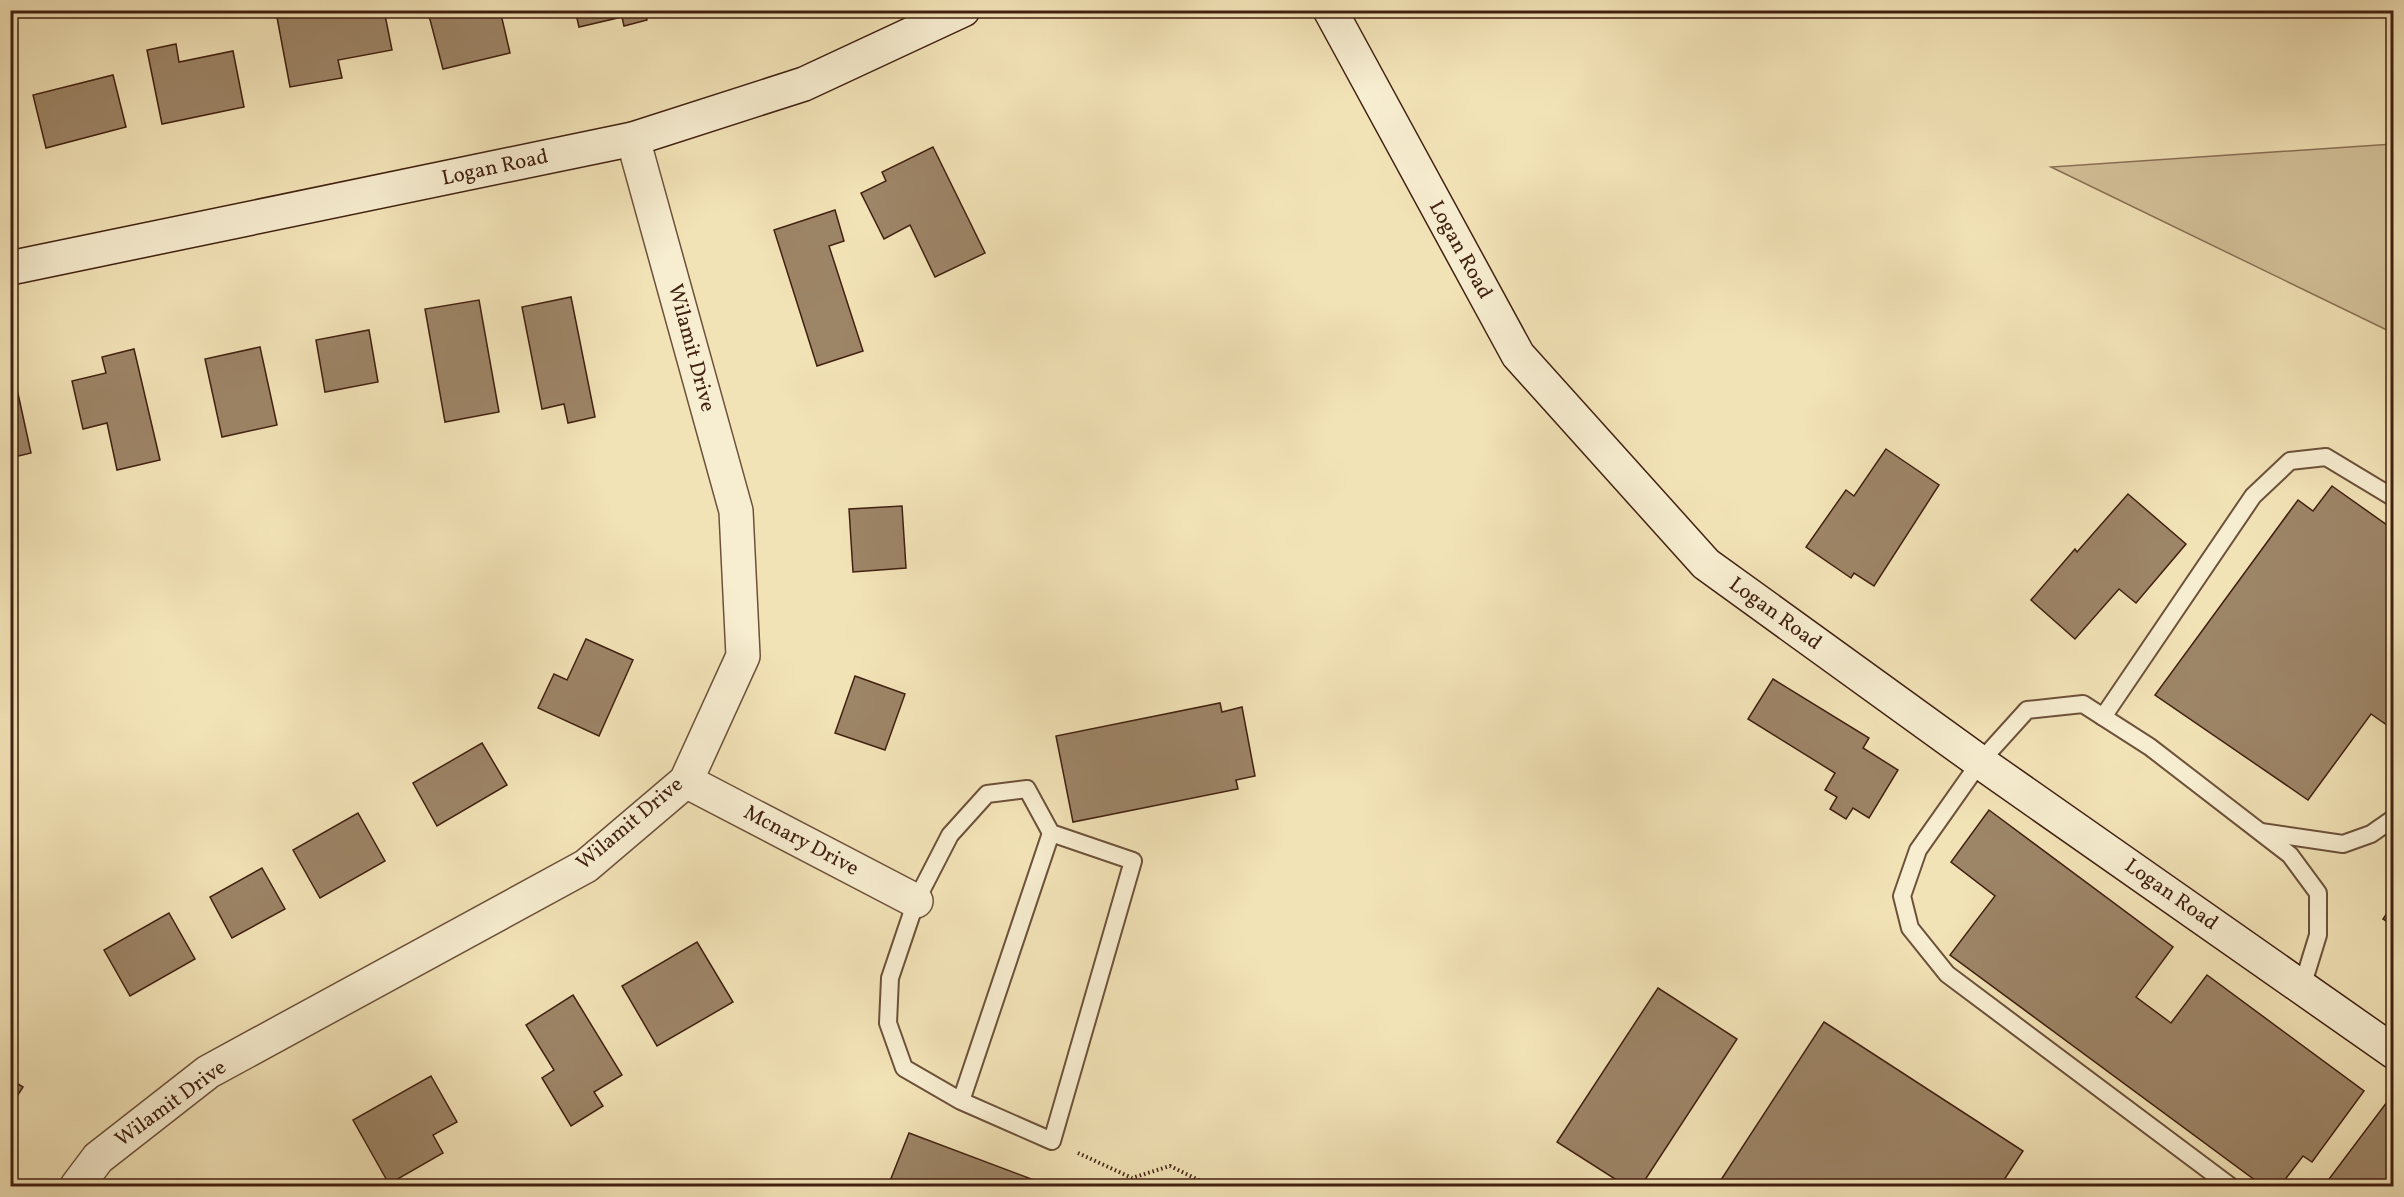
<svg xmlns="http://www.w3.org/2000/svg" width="2404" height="1197" viewBox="0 0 2404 1197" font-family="Vollkorn,serif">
<rect width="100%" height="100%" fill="#f2e3b7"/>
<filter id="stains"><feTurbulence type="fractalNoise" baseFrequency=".00333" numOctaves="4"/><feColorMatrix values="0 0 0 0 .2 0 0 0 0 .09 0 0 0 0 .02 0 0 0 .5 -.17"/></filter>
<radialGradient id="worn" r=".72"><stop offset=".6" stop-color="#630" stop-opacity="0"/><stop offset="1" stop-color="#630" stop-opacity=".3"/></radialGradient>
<!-- green -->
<polygon fill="#d4c29b" stroke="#8a7156" stroke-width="1.5" points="2393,144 2393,333 2051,167"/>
<!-- building -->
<g fill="#9d8567" stroke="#412011" stroke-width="1.5">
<polygon points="286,10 384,10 392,50 338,60 342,78 290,87 276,12"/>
<polygon points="435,10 500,10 510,53 443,69 428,12"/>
<polygon points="575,10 645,10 647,20 624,26 622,17 579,27"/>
<polygon points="176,44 179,62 233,51 244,107 162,124 147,50"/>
<polygon points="113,75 126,127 46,148 33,95"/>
<polygon points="933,147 985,253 935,277 910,225 884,239 861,193 886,181 882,172"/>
<polygon points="835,210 844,241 829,246 863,351 817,366 774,230"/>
<polygon points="571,297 595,417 568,423 564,404 542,409 522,307"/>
<polygon points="479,300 499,412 445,422 425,309"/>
<polygon points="369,330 378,382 325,392 316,340"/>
<polygon points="260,347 277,425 222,437 205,359"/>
<polygon points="134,349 160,460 117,470 107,423 83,429 72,381 106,373 102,357"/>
<polygon points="17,389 31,453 10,458 10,391"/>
<polygon points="1886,449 1939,485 1874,586 1854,573 1851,578 1806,547 1846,490 1854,496"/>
<polygon points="2332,486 2394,530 2394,730 2371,714 2308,800 2155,695 2298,500 2313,511"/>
<polygon points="2128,494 2186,544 2136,603 2119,589 2075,639 2031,600 2075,549 2077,552"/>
<polygon points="902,506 906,568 853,572 849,509"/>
<polygon points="586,639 633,660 599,736 538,708 554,674 567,680"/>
<polygon points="855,676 905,694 885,750 835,733"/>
<polygon points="1773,679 1869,738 1863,748 1898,770 1869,818 1853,808 1846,819 1830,809 1837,797 1825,790 1835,773 1748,719"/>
<polygon points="1220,703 1222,712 1242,707 1255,776 1236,780 1238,789 1073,822 1056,736"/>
<polygon points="482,743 507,785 437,826 413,783"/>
<polygon points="1989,810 2173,947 2136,997 2171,1023 2207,975 2364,1091 2312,1162 2303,1156 2280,1186 2263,1186 1950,955 1995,896 1951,862"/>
<polygon points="358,813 385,861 320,898 293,850"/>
<polygon points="262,868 285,909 232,938 210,897"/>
<polygon points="2394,903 2394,926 2383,919"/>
<polygon points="169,913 195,959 130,996 104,950"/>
<polygon points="697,942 733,1002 657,1046 622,986"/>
<polygon points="1658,988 1737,1039 1641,1186 1626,1186 1557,1142"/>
<polygon points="573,995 622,1075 594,1092 603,1106 571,1126 542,1078 554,1070 526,1025"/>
<polygon points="1824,1022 2023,1151 2000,1186 1717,1186"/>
<polygon points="431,1076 457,1122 433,1135 443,1153 389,1184 353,1120"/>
<polygon points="10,1079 23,1087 10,1107"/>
<polygon points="2390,1098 2394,1101 2394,1186 2339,1186 2329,1179"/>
<polygon points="909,1133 1050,1186 888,1186"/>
</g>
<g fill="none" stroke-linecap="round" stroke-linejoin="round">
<!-- lane casing -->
<g stroke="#6d513a" stroke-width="20">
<g id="lane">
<polyline points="2103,717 2253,496 2290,461 2326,457 2394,498"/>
<polyline points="2261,832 2343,844 2371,834 2394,818"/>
<polyline points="961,1101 1051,833 1027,789 987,794 950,835 916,901 890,978 888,1023 904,1068 961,1101 1052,1141 1133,861 1051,833"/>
<polyline points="2230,1186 1947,974 1910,928 1902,896 1918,850 1980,762 2027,710 2083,704 2150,747 2290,855 2318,893 2318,935 2302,987"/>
</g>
</g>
<!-- street casing -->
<g stroke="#6d513a" stroke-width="36">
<g id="street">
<polyline points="686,781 916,901"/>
<polyline points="77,1186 98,1158 208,1072 586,866 686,781 743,656 736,511 633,139"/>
</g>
</g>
<!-- secondary casing -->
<g stroke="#412011" stroke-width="36">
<g id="secondary">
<polyline points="1330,10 1518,355 1706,564 1980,762 2394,1052"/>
<polyline points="10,268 633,139 804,84 963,10"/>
</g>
</g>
<!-- path -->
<polyline stroke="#412011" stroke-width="4" stroke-dasharray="1.5 3" stroke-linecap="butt" points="1078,1153 1132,1178 1170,1166 1211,1186"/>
<!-- lane -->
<use href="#lane" stroke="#f7edd0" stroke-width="16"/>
<!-- street -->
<use href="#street" stroke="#f7edd0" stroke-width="33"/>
<!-- secondary -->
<use href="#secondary" stroke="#f7edd0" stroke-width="33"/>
</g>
<g text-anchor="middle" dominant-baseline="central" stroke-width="4.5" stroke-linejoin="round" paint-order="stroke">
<!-- street labels -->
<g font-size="21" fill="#412011" stroke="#f7edd0">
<text transform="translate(495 168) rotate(-12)">Logan Road</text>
<text transform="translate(1460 250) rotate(61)">Logan Road</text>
<text transform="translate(691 348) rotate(75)">Wilamit Drive</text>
<text transform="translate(1775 614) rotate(36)">Logan Road</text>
<text transform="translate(630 824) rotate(-40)">Wilamit Drive</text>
<text transform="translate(801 841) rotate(28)">Mcnary Drive</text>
<text transform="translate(2171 895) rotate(35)">Logan Road</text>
<text transform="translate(171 1104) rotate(-36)">Wilamit Drive</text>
</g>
</g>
<!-- margin -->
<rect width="2404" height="1197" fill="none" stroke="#f2e3b7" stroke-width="36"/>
<rect x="12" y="12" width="2380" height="1173" fill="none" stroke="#412011" stroke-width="3"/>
<rect x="18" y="18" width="2368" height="1161" fill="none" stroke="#412011" stroke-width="1.5"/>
<rect width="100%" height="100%" filter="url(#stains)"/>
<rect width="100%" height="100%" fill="url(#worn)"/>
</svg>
